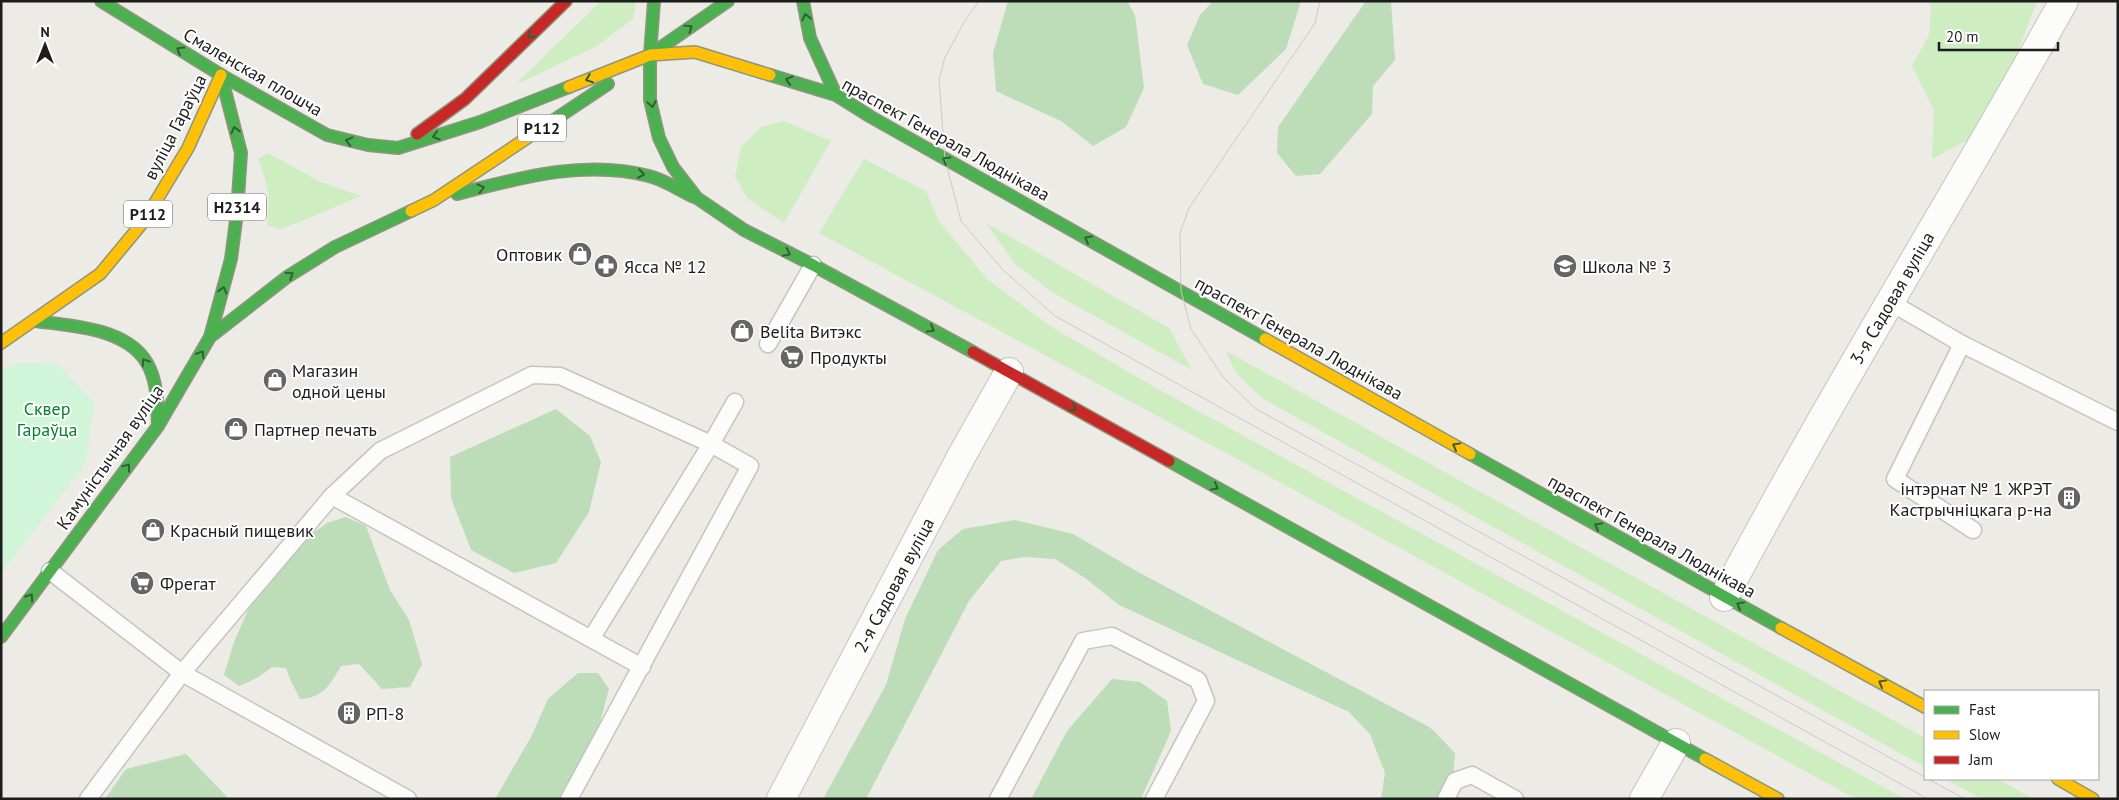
<svg xmlns="http://www.w3.org/2000/svg" width="2119" height="800" viewBox="0 0 2119 800" font-family="'PT Sans',sans-serif">
<rect width="100%" height="100%" fill="#ecebe5"/>
<!-- grass -->
<g fill="#ceedc1">
<polygon points="601,1 636,1 633,19 595,47 515,85"/>
<polygon points="1926,1 2037,1 2000,99 1973,137 1932,159 1934,110 1912,66 1929,35 1931,6"/>
<polygon points="784,121 831,141 784,223 747,198 735,176 741,148 761,127"/>
<path d="M268,153l52,29 41,14 -81,34 -13,-5c4,-27 1,-41 -9,-66z"/>
<polygon points="864,159 926,191 938,220 987,279 1050,326 1149,384 1905,799 1856,799 1296,491 819,233"/>
<polygon points="986,223 1169,328 1192,370 1055,294 1015,264"/>
<polygon points="1226,351 1925,738 1925,767 1262,398 1235,372"/>
<polygon points="1946,779 1998,779 2034,799 1982,799"/>
</g>
<!-- forest -->
<g fill="#bdddb8">
<polygon points="1008,1 1127,1 1135,15 1144,88 1126,127 1093,146 1061,121 996,91 993,53"/>
<polygon points="1213,1 1301,1 1286,49 1238,95 1203,84 1187,45 1200,15"/>
<polygon points="1366,1 1391,1 1395,60 1373,86 1372,114 1320,174 1296,176 1277,153 1278,127"/>
<polygon points="556,409 590,436 601,462 589,512 556,563 514,573 471,550 451,498 450,457"/>
<path d="M346,517l20,9 24,64 19,30 13,44 -12,23 -28,2 -23,-25 -18,2c-11,19 -18,32 -41,33l-10,-20 -4,-11 -14,-1 -15,11 -18,8 -15,-11 10,-33 18,-41 57,-65 18,-13z"/>
<polygon points="1015,520 1073,534 1140,573 1431,728 1455,753 1453,779 1445,799 1381,799 1385,773 1370,734 1349,712 1119,605 1085,578 1055,559 1024,557 1001,561 969,601 866,799 823,799 886,685 905,619 938,550 963,529"/>
<polygon points="578,673 598,673 609,689 598,730 564,799 495,799 531,737 548,699"/>
<polygon points="1112,679 1140,682 1167,701 1171,731 1141,799 1031,799 1067,731"/>
<polygon points="186,754 229,799 105,799 126,769"/>
</g>
<!-- park -->
<polygon fill="#d0f5d9" points="17,363 58,364 94,403 86,462 1,574 1,370"/>
<g fill="none" stroke-linecap="round" stroke-linejoin="round">
<!-- lane casing -->
<g stroke="#c4c4c1" stroke-width="19">
<g id="lane">
<polyline points="1890,302 1962,344 1895,479 1973,530"/>
<polyline points="768,344 813,265"/>
<polyline points="1962,344 2118,422"/>
<polyline points="332,496 642,667"/>
<polyline points="50,571 182,673 408,799"/>
<polyline points="591,639 711,444 735,402"/>
<polyline points="88,799 182,673 332,496 380,451 532,375 560,376 711,444 750,466 569,799"/>
<polyline points="998,799 1083,641 1112,636 1198,680 1206,701 1154,799"/>
<polyline points="1446,799 1455,781 1472,775 1515,799"/>
</g>
</g>
<!-- street casing -->
<g stroke="#c4c4c1" stroke-width="30">
<g id="street">
<path d="M1724,597c107,-202 228,-396 340,-596"/>
<polyline points="781,799 961,457 1009,372"/>
<polyline points="1644,799 1676,743"/>
</g>
</g>
<!-- fast casing -->
<g stroke="#8e967c" stroke-width="14">
<g id="fast">
<polyline points="101,1 221,75"/>
<polyline points="654,1 650,55 650,100 659,138 673,167 697,198 744,230 813,265 973,352"/>
<polyline points="803,1 810,38 836,95"/>
<polyline points="650,55 728,1"/>
<polyline points="221,75 327,135 368,145 398,148 480,122 569,87"/>
<polyline points="770,75 836,95 871,117 1265,339"/>
<polyline points="554,120 608,84"/>
<path d="M457,194c62,-16 128,-35 192,-18 16,4 30,14 45,21"/>
<path d="M35,321c38,5 98,7 115,48 8,18 7,38 8,57"/>
<polyline points="210,337 231,259 237,213 241,153 221,75"/>
<polyline points="1470,454 1781,628"/>
<polyline points="1169,461 1705,759"/>
<polyline points="1,637 158,426 210,337 287,277 335,247 411,211"/>
</g>
</g>
<!-- slow casing -->
<g stroke="#8e967c" stroke-width="14">
<g id="slow">
<polyline points="569,87 650,55 695,52 770,75"/>
<polyline points="411,211 434,200 554,120"/>
<polyline points="1265,339 1470,454"/>
<polyline points="1,343 100,274 144,221 188,148 221,75"/>
<polyline points="1781,628 1925,707"/>
<polyline points="1705,759 1778,799"/>
<polyline points="2058,779 2093,799"/>
</g>
</g>
<!-- jam casing -->
<g stroke="#8e967c" stroke-width="14">
<g id="jam">
<polyline points="417,134 465,99 566,1"/>
<polyline points="973,352 1169,461"/>
</g>
</g>
<!-- lane -->
<use href="#lane" stroke="#fcfcfb" stroke-width="16"/>
<!-- street -->
<use href="#street" stroke="#fcfcfb" stroke-width="28"/>
<!-- fast -->
<use href="#fast" stroke="#4caf50" stroke-width="11"/>
<!-- slow -->
<use href="#slow" stroke="#ffc107" stroke-width="11"/>
<!-- jam -->
<use href="#jam" stroke="#c62828" stroke-width="11"/>
<!-- tram -->
<g stroke="#cacac9" stroke-width="1">
<polyline points="979,1 966,19 945,57 939,80 945,159 961,221 1002,269 1055,316 1928,799"/>
<polyline points="1320,1 1315,23 1189,208 1180,233 1181,291 1191,329 1223,377 1256,409 1925,777"/>
<polyline points="1928,779 1965,799"/>
</g>
</g>
<!-- one-way arrows -->
<defs><path id="oneway-chevron" d="M-2-3.5L2.5 0L-2 3.5" fill="none" stroke-width="1.6" stroke-linecap="round" stroke-linejoin="round" transform="scale(1.25)"/></defs>
<g stroke="#325f34">
<use href="#oneway-chevron" transform="translate(806 17) rotate(-102)"/>
<use href="#oneway-chevron" transform="translate(689 28) rotate(-35)"/>
<use href="#oneway-chevron" transform="translate(531 35) rotate(136)"/>
<use href="#oneway-chevron" transform="translate(180 50) rotate(-148)"/>
<use href="#oneway-chevron" transform="translate(589 79) rotate(159)"/>
<use href="#oneway-chevron" transform="translate(789 80) rotate(-163)"/>
<use href="#oneway-chevron" transform="translate(652 104) rotate(81)"/>
<use href="#oneway-chevron" transform="translate(235 130) rotate(-104)"/>
<use href="#oneway-chevron" transform="translate(436 136) rotate(163)"/>
<use href="#oneway-chevron" transform="translate(349 141) rotate(-166)"/>
<use href="#oneway-chevron" transform="translate(946 160) rotate(-151)"/>
<use href="#oneway-chevron" transform="translate(641 174) rotate(10)"/>
<use href="#oneway-chevron" transform="translate(481 188) rotate(-14)"/>
<use href="#oneway-chevron" transform="translate(1088 239) rotate(-151)"/>
<use href="#oneway-chevron" transform="translate(787 253) rotate(27)"/>
<use href="#oneway-chevron" transform="translate(290 275) rotate(-34)"/>
<use href="#oneway-chevron" transform="translate(223 290) rotate(-75)"/>
<use href="#oneway-chevron" transform="translate(931 329) rotate(29)"/>
<use href="#oneway-chevron" transform="translate(201 354) rotate(-59)"/>
<use href="#oneway-chevron" transform="translate(145 362) rotate(-122)"/>
<use href="#oneway-chevron" transform="translate(1073 408) rotate(29)"/>
<use href="#oneway-chevron" transform="translate(1456 446) rotate(-151)"/>
<use href="#oneway-chevron" transform="translate(127 467) rotate(-53)"/>
<use href="#oneway-chevron" transform="translate(1215 487) rotate(29)"/>
<use href="#oneway-chevron" transform="translate(1598 526) rotate(-151)"/>
<use href="#oneway-chevron" transform="translate(30 597) rotate(-54)"/>
<use href="#oneway-chevron" transform="translate(1740 605) rotate(-151)"/>
<use href="#oneway-chevron" transform="translate(1882 683) rotate(-151)"/>
</g>
<!-- icons -->
<defs>
<g id="shop-disc" transform="scale(1.25)"><circle r="9.5" fill="#656563" stroke="#fff"/><path d="M-5-2.5h2.3a2.7 3.5 0 0 1 5.4 0H5L5.5 6h-11ZM-1.5-2.5h3a1.5 2.3 0 0 0-3 0Z" fill="#fff"/></g>
<g id="pharmacy-disc" transform="scale(1.25)"><circle r="9.5" fill="#656563" stroke="#fff"/><path d="M-2-6h4v4h4v4h-4v4h-4v-4h-4v-4h4Z" fill="#fff"/></g>
<g id="school-disc" transform="scale(1.25)"><circle r="9.5" fill="#656563" stroke="#fff"/><path d="M0-5L7-2L0 1L-7-2ZM-4 1L0 2.5L4 1V4Q0 6-4 4Z" fill="#fff"/></g>
<g id="supermarket-disc" transform="scale(1.25)"><circle r="9.5" fill="#656563" stroke="#fff"/><path d="M-6-5.5h2.5l.6 2H6L4.5 2H-2.5L-4.4-4H-6ZM-1.5 3.2a1.3 1.3 0 1 0 .1 0ZM3 3.2a1.3 1.3 0 1 0 .1 0Z" fill="#fff"/></g>
<g id="building-disc" transform="scale(1.25)"><circle r="9.5" fill="#656563" stroke="#fff"/><path d="M-4-6H4V6H1V3H-1V6H-4ZM-2.5-4.3h1.7v1.8h-1.7ZM.8-4.3h1.7v1.8H.8ZM-2.5-1h1.7V.8h-1.7ZM.8-1h1.7V.8H.8Z" fill="#fff"/></g>
</defs>
<g fill-rule="evenodd">
<use href="#shop-disc" x="580" y="254"/>
<use href="#pharmacy-disc" x="606" y="266"/>
<use href="#school-disc" x="1565" y="266"/>
<use href="#shop-disc" x="742" y="331"/>
<use href="#supermarket-disc" x="792" y="357"/>
<use href="#shop-disc" x="275" y="380"/>
<use href="#shop-disc" x="236" y="429"/>
<use href="#building-disc" x="2069" y="498"/>
<use href="#shop-disc" x="153" y="530"/>
<use href="#supermarket-disc" x="142" y="583"/>
<use href="#building-disc" x="349" y="713"/>
</g>
<g text-anchor="middle" dominant-baseline="central" stroke-width="4" stroke-linejoin="round" paint-order="stroke">
<!-- shield labels -->
<g fill="#fff" stroke="#616161" stroke-width="1">
<rect x="518" y="114.5" width="48" height="27" rx="4"/>
<rect x="208" y="193.5" width="58" height="27" rx="4"/>
<rect x="124" y="200.5" width="48" height="27" rx="4"/>
</g>
<g font-size="16" font-weight="bold" fill="#1d1d1d">
<text x="542" y="128">Р112</text>
<text x="237" y="207">Н2314</text>
<text x="148" y="214">Р112</text>
</g>
<!-- street labels -->
<g font-size="18" fill="#1d1d1d" stroke="#fff">
<text transform="translate(253 72) rotate(30)">Смаленская плошча</text>
<text transform="translate(175 127) rotate(-63)">вуліца Гараўца</text>
<text transform="translate(946 139) rotate(29)">праспект Генерала Люднікава</text>
<text transform="translate(1892 298) rotate(-60)">3-я Садовая вуліца</text>
<text transform="translate(1299 338) rotate(29)">праспект Генерала Люднікава</text>
<text transform="translate(110 457) rotate(-55)">Камуністычная вуліца</text>
<text transform="translate(1652 536) rotate(29)">праспект Генерала Люднікава</text>
<text transform="translate(894 585) rotate(-62)">2-я Садовая вуліца</text>
</g>
<!-- poi labels -->
<g font-size="18" fill="#1d1d1d" stroke="#fff" text-anchor="start">
<text x="562" y="254" text-anchor="end">Оптовик</text>
<text x="624" y="266">Ясса № 12</text>
<text x="1582" y="266">Школа № 3</text>
<text x="760" y="331">Belita Витэкс</text>
<text x="810" y="357">Продукты</text>
<text x="292" y="370">Магазин<tspan x="292" dy="21">одной цены</tspan></text>
<text x="254" y="429">Партнер печать</text>
<text x="2052" y="488" text-anchor="end">інтэрнат № 1 ЖРЭТ<tspan x="2052" dy="21">Кастрычніцкага р-на</tspan></text>
<text x="170" y="530">Красный пищевик</text>
<text x="160" y="583">Фрегат</text>
<text x="366" y="713">РП-8</text>
</g>
<!-- park labels -->
<g font-size="18" fill="#03832d" stroke="#fff">
<text x="47" y="408">Сквер<tspan x="47" dy="21">Гараўца</tspan></text>
</g>
</g>
<!-- border -->
<rect width="2119" height="800" fill="none" stroke="#1d1d1d" stroke-width="5"/>
<!-- legend -->
<rect x="1924" y="690" width="175" height="90" fill="#ffffff" stroke="#a5a5a5"/>
<rect x="1934" y="706" width="25" height="8" fill="#4caf50" stroke="#a5a5a5"/>
<text x="1969" y="715" font-size="15" fill="#1d1d1d">Fast</text>
<rect x="1934" y="731" width="25" height="8" fill="#ffc107" stroke="#a5a5a5"/>
<text x="1969" y="740" font-size="15" fill="#1d1d1d">Slow</text>
<rect x="1934" y="756" width="25" height="8" fill="#c62828" stroke="#a5a5a5"/>
<text x="1969" y="765" font-size="15" fill="#1d1d1d">Jam</text>
<!-- north arrow -->
<g transform="translate(45 45)" stroke="#ffffff" stroke-width="4" paint-order="stroke">
<path d="M0-4L9 19L0 12L-9 19Z" fill="#1d1d1d"/>
<text y="-8" font-size="14" font-weight="bold" text-anchor="middle" fill="#1d1d1d">N</text>
</g>
<!-- scale -->
<path d="M1939 42v8h119v-8" fill="none" stroke="#1d1d1d" stroke-width="2.5"/>
<text x="1946" y="42" font-size="15" fill="#1d1d1d" stroke="#ffffff" stroke-width="4" paint-order="stroke">20 m</text>
</svg>
